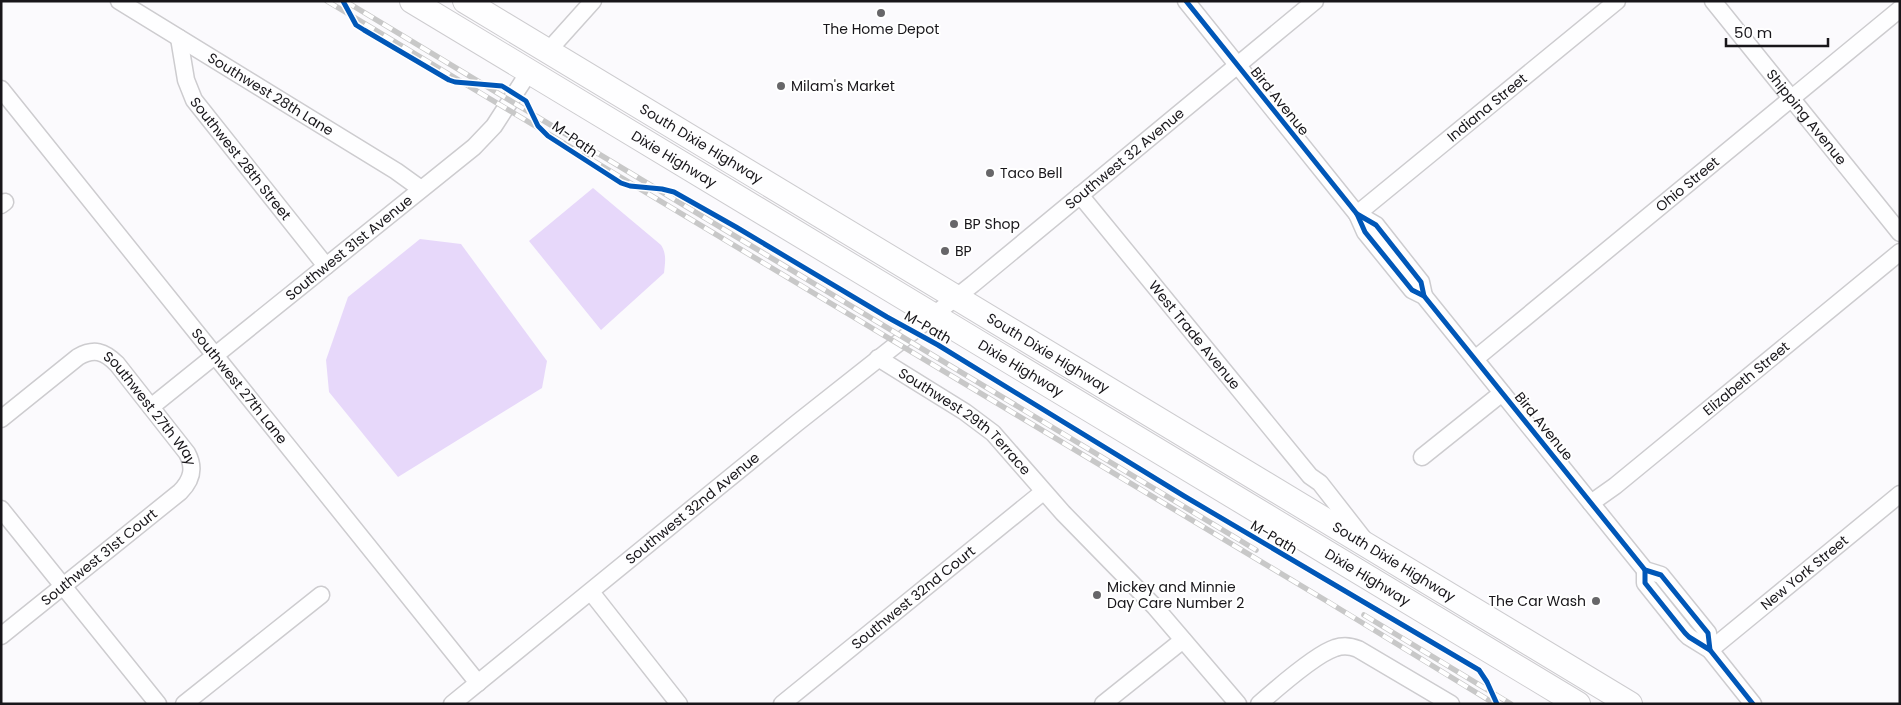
<svg xmlns="http://www.w3.org/2000/svg" width="1901" height="705" viewBox="0 0 1901 705" font-family="Poppins,sans-serif">
<rect width="100%" height="100%" fill="#fbfafd"/>
<!-- garden -->
<g fill="#e7d8fa">
<path d="M593,188l68,57c6,9 4,18 3,28l-63,57 -72,-89z"/>
<polygon points="420,239 461,244 547,361 542,388 398,477 329,392 326,360 348,297"/>
</g>
<g fill="none" stroke-linecap="round" stroke-linejoin="round">
<!-- minor casing -->
<g stroke="#cdcccf" stroke-width="19">
<g id="minor">
<path id="s1" d="M119,1l277,170 25,18"/>
<polyline points="1186,1 1357,214 1365,232 1412,290 1424,296 1645,570 1661,575 1708,633 1710,650"/>
<path id="s2" d="M1713,1l187,232"/>
<path id="s3" d="M179,38l7,42 8,20 132,166"/>
<polyline points="548,51 593,1"/>
<path id="s4" d="M1,89l477,594"/>
<path id="s5" d="M1080,195l230,281 10,7 43,55"/>
<polyline points="1,205 5,202"/>
<path id="s6" d="M1357,214l260,-213"/>
<polyline points="1357,214 1376,225 1421,282 1424,296"/>
<path id="s7" d="M878,358l87,54 28,21 70,80 92,94 83,97"/>
<path id="s8" d="M1475,359l425,-350"/>
<path id="s9" d="M151,407l323,-260 20,-21 35,-54"/>
<path id="s10" d="M1,419l77,-62c16,-9 26,-6 39,7l70,89c8,15 5,27 -7,39l-179,144"/>
<polyline points="1422,457 1502,393"/>
<path id="s11" d="M1591,503l24,-17 285,-234"/>
<polyline points="1,509 158,704"/>
<polyline points="1645,570 1645,583 1685,633 1689,637 1710,650 1753,704"/>
<polyline points="591,592 679,704"/>
<path id="s12" d="M1710,650l190,-156"/>
<polyline points="184,704 321,595"/>
<path id="s13" d="M452,704l345,-281 176,-139 342,-283"/>
<path id="s14" d="M782,704l261,-212"/>
<polyline points="1103,704 1183,640"/>
<path d="M1259,704c17,-15 57,-50 76,-56 8,-3 16,-2 23,1l93,55"/>
</g>
</g>
<!-- highway casing -->
<g stroke="#cdcccf" stroke-width="26">
<g id="highway">
<path id="s15" d="M412,1l1166,703"/>
<path id="s16" d="M465,1l1165,703"/>
</g>
</g>
<!-- minor -->
<use href="#minor" stroke="#fefeff" stroke-width="16"/>
<!-- highway -->
<use href="#highway" stroke="#fefeff" stroke-width="24"/>
<!-- rail casing -->
<g stroke="#c8c8c8" stroke-width="5.5">
<g id="rail">
<polyline points="327,1 1325,600 1495,704"/>
<polyline points="345,1 1256,550"/>
<polyline points="1364,615 1511,704"/>
</g>
</g>
<!-- rail -->
<use href="#rail" stroke="#fff" stroke-width="4" stroke-dasharray="11" stroke-linecap="butt"/>
<!-- cycleway casing -->
<g stroke="#fff" stroke-width="8">
<g id="cycleway">
<polyline points="343,1 356,25 364,30 449,80 455,82 502,86 526,101 538,126 548,136 621,183 630,186 662,189 674,192 736,227 887,317 938,345 1184,496 1479,670 1487,682 1497,704"/>
<polyline points="1186,1 1357,214 1365,232 1412,290 1424,296 1645,570 1661,575 1708,633 1710,650"/>
<polyline points="1357,214 1376,225 1421,282 1424,296"/>
<polyline points="1645,570 1645,583 1685,633 1689,637 1710,650 1753,704"/>
</g>
</g>
<!-- cycleway -->
<use href="#cycleway" stroke="#0057b8" stroke-width="5"/>
</g>
<!-- markers -->
<g fill="#676669" stroke="#fff" stroke-width="2">
<circle cx="881" cy="13" r="5"/>
<circle cx="781" cy="86" r="5"/>
<circle cx="990" cy="173" r="5"/>
<circle cx="954" cy="224" r="5"/>
<circle cx="945" cy="251" r="5"/>
<circle cx="1097" cy="595" r="5"/>
<circle cx="1596" cy="601" r="5"/>
</g>
<g text-anchor="middle" dominant-baseline="central" stroke-width="4" stroke-linejoin="round" paint-order="stroke">
<!-- poi labels -->
<g font-size="14" fill="#18161a" stroke="#fff" text-anchor="start">
<text x="881" y="29" text-anchor="middle">The Home Depot</text>
<text x="791" y="86">Milam's Market</text>
<text x="1000" y="173">Taco Bell</text>
<text x="964" y="224">BP Shop</text>
<text x="955" y="251">BP</text>
<text x="1107" y="587">Mickey and Minnie<tspan x="1107" dy="16">Day Care Number 2</tspan></text>
<text x="1586" y="601" text-anchor="end">The Car Wash</text>
</g>
<!-- street labels -->
<g font-size="14" fill="#18161a" stroke="#fff">
<text stroke="none"><textPath href="#s1" startOffset="178">Southwest 28th Lane</textPath></text>
<text transform="translate(1280 101) rotate(51)">Bird Avenue</text>
<text stroke="none"><textPath href="#s6" startOffset="168">Indiana Street</textPath></text>
<text stroke="none"><textPath href="#s2" startOffset="149">Shipping Avenue</textPath></text>
<text transform="translate(575 139) rotate(35)">M-Path</text>
<text stroke="none"><textPath href="#s16" startOffset="276">South Dixie Highway</textPath></text>
<text stroke="none"><textPath href="#s3" startOffset="139">Southwest 28th Street</textPath></text>
<text stroke="none"><textPath href="#s13" startOffset="866">Southwest 32 Avenue</textPath></text>
<text stroke="none"><textPath href="#s15" startOffset="306">Dixie Highway</textPath></text>
<text stroke="none"><textPath href="#s8" startOffset="275">Ohio Street</textPath></text>
<text stroke="none"><textPath href="#s9" startOffset="254">Southwest 31st Avenue</textPath></text>
<text transform="translate(928 327) rotate(30)">M-Path</text>
<text stroke="none"><textPath href="#s5" startOffset="181">West Trade Avenue</textPath></text>
<text stroke="none"><textPath href="#s16" startOffset="681">South Dixie Highway</textPath></text>
<text stroke="none"><textPath href="#s15" startOffset="711">Dixie Highway</textPath></text>
<text stroke="none"><textPath href="#s11" startOffset="199">Elizabeth Street</textPath></text>
<text stroke="none"><textPath href="#s4" startOffset="381">Southwest 27th Lane</textPath></text>
<text stroke="none"><textPath href="#s10" startOffset="198">Southwest 27th Way</textPath></text>
<text stroke="none"><textPath href="#s7" startOffset="108">Southwest 29th Terrace</textPath></text>
<text transform="translate(1544 426) rotate(51)">Bird Avenue</text>
<text stroke="none"><textPath href="#s13" startOffset="310">Southwest 32nd Avenue</textPath></text>
<text transform="translate(1274 537) rotate(31)">M-Path</text>
<text transform="translate(99 557) rotate(-39)">Southwest 31st Court</text>
<text stroke="none"><textPath href="#s16" startOffset="1085">South Dixie Highway</textPath></text>
<text stroke="none"><textPath href="#s12" startOffset="122">New York Street</textPath></text>
<text stroke="none"><textPath href="#s15" startOffset="1116">Dixie Highway</textPath></text>
<text stroke="none"><textPath href="#s14" startOffset="169">Southwest 32nd Court</textPath></text>
</g>
</g>
<!-- border -->
<rect width="1901" height="705" fill="none" stroke="#18161a" stroke-width="5"/>
<!-- scale -->
<path d="M1726 38v8h102v-8" fill="none" stroke="#18161a" stroke-width="2.5"/>
<text x="1734" y="38" font-size="15" fill="#18161a" stroke="#ffffff" stroke-width="4" paint-order="stroke">50 m</text>
</svg>
